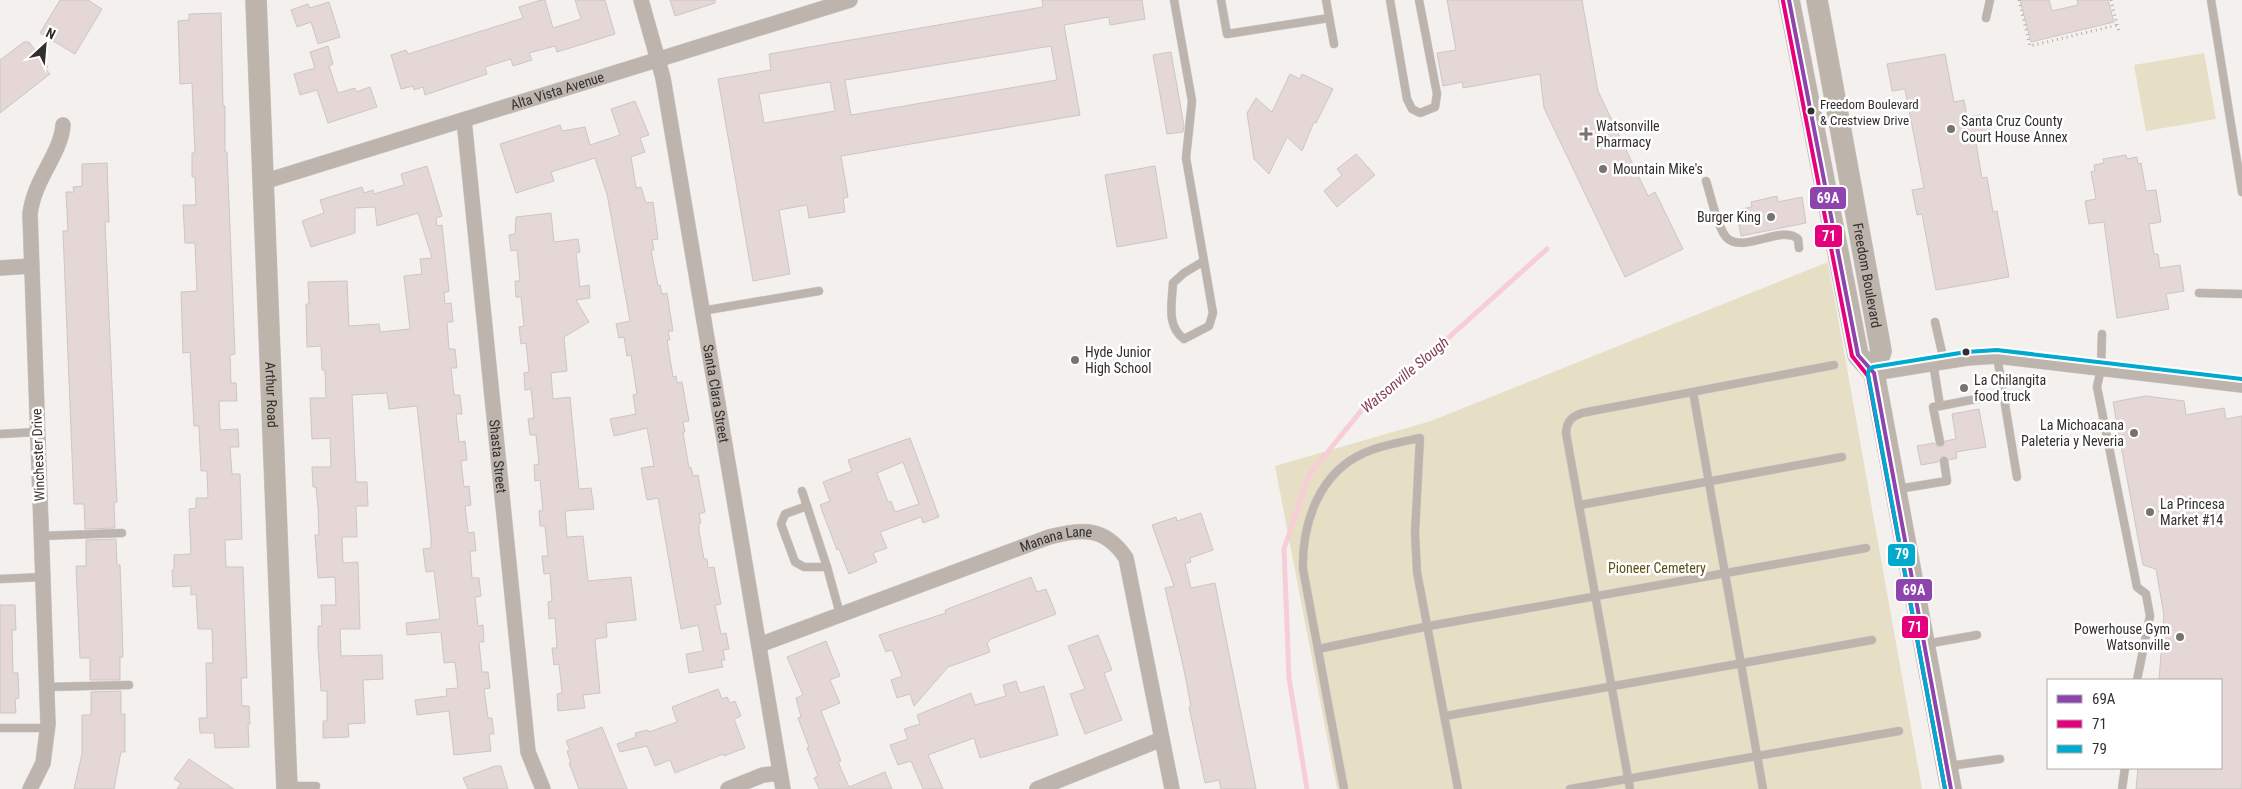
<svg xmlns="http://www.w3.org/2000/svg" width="2242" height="789" viewBox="0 0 2242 789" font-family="'Roboto Condensed',sans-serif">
<rect width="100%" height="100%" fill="#f4f0ee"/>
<!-- green -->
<g fill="#e6dec5">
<polygon points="2204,53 2216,119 2146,131 2134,65"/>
<polygon points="1828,262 1922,789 1337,789 1275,466 1431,421"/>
</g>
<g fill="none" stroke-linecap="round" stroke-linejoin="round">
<!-- stream -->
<polyline stroke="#f7cdd8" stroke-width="5" points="1307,789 1289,678 1284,549 1309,475 1369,401 1415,368 1547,249"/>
</g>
<!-- building -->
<g fill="#e5d7d5" stroke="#cac7c5" fill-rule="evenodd">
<polygon points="60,0 88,0 102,9 75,54 40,33"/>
<polygon points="541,0 545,0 553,28 581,19 575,0 605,0 615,34 557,52 555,46 529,53 532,60 513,66 511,59 485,67 487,74 425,95 423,87 414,90 413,86 401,89 391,55 406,50 408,54 523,18 519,7"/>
<polygon points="670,0 715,0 715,3 675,16"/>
<path d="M1042,0h100l3,19 -35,6 -1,-8 -45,8 16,90 -239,41 7,41 -5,1 2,14 -36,6 -2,-13 -28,5 11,64 -37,7 -35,-202 53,-9 -2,-16 274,-47zM1051,46l6,34 -206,35 -6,-35zM830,82l5,29 -71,12 -5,-29z"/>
<polygon points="1447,0 1582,0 1598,91 1648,196 1655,192 1683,249 1625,277 1544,108 1540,74 1463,88 1462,82 1443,86 1437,53 1456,50"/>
<polygon points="2020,0 2049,0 2052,11 2078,5 2077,0 2108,0 2114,22 2031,42"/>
<polygon points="329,2 340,37 318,44 311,22 297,27 291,10 308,4 310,8"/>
<polygon points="221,13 223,106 225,106 225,152 227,152 235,354 230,355 231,383 236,383 237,401 219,401 220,430 238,429 239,447 230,447 232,474 240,474 242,539 225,540 226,567 243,567 247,678 241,678 242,706 249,706 250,724 248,724 249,747 215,748 214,733 200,733 199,718 207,718 206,663 213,663 212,629 198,629 196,594 191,595 191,586 173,587 172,570 174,570 174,555 191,554 189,509 196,508 196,498 208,498 207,471 201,471 199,426 194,426 190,352 183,353 181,292 197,291 195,243 185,243 183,205 196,205 195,177 192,177 192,153 195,153 192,83 180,84 178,21 189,20 189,14"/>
<polygon points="24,42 29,42 48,67 46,69 50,74 0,113 0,60"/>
<polygon points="328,46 333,64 329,66 338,93 355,88 356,92 370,87 377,107 328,123 317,90 300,95 294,74 315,68 310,52"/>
<polygon points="1171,52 1184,126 1183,132 1167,134 1153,55"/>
<polygon points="1945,54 1954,102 1964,100 1967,117 1986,114 1991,141 1976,144 1982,178 1987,177 1993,212 1997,211 2009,277 1936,290 1922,214 1917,215 1912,190 1924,188 1905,89 1892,91 1887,64"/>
<polygon points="1290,74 1300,79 1302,74 1333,89 1316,123 1314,122 1302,151 1287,137 1269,174 1254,159 1247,113 1256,98 1272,112"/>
<polygon points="635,101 649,135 640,138 645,152 631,157 636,188 641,187 646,203 653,202 658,239 652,240 654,250 651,250 658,286 660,285 662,294 667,293 673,331 668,331 670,340 667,340 673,377 676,376 677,383 682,382 689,421 683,422 685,432 683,432 689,468 691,467 693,476 698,475 705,512 699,514 701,523 699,523 699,531 704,559 707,559 708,568 714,567 721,604 715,605 721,634 726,633 729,649 723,650 725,660 721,660 723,667 689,673 686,654 703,651 698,625 681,629 658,498 647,500 641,468 654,466 647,428 614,436 610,419 636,414 633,395 637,394 631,355 627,356 624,337 619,338 616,324 630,321 607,194 595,158 551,172 554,181 516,193 500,144 560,125 562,131 585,127 590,145 620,135 611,109"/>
<polygon points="1356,154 1375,175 1337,207 1324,191 1342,175 1337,169"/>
<polygon points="2126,155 2127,159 2137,157 2138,164 2141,163 2146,191 2156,190 2161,222 2149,224 2154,254 2158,254 2160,268 2180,265 2184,291 2166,294 2169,309 2117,318 2104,222 2089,224 2085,201 2096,199 2091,172 2095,171 2094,165 2104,163 2103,159"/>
<polygon points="107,163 109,222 105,222 117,502 114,503 115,528 85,529 84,504 74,504 63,231 68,231 66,192 74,192 73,187 82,186 82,164"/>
<polygon points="427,166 442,216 436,218 437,226 442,225 449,291 444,293 445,304 451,303 453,322 447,322 449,349 455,349 457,368 451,368 454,395 460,395 462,414 456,414 459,442 465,441 467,460 461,461 464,487 469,486 471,505 465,506 468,533 474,532 476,551 470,551 472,578 479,578 481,596 475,597 478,626 483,625 484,642 479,642 482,672 488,672 490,688 484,689 488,718 492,718 494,734 489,734 491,751 454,755 449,711 417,715 415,700 447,696 446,689 458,688 455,662 444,663 441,632 407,635 406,623 440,619 434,571 426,572 423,549 431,548 431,536 417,406 389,409 387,393 352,395 356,482 367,482 368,506 356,506 357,537 342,537 343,563 358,562 360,629 340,629 341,656 382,655 383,679 363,680 365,723 348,724 349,737 323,738 323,721 327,721 327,691 321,691 318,647 318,626 322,626 321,605 336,605 335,577 318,578 315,535 319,535 318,508 316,487 313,487 312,467 331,467 330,438 312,439 310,398 326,398 325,370 322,370 321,346 307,347 306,304 309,304 308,282 347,281 349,326 379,324 380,332 410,329 404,276 422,274 420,259 432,258 418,213 377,226 375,207 355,208 355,233 311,247 302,221 324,213 320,200 362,187 364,193 373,190 374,194 404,185 401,174"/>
<polygon points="1155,166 1167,238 1117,247 1105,175"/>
<polygon points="1777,196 1778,202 1802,197 1806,223 1741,236 1736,210 1752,207 1751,202"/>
<polygon points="551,213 554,242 578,239 580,252 576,253 580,287 589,285 590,298 576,300 589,322 564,337 567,371 551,373 553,399 570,397 579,489 591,488 594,509 565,511 567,537 583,536 588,581 631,577 636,620 606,623 607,637 595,639 600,693 583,695 585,708 558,711 557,694 562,693 559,664 554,665 552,648 557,648 555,618 549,619 548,602 552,601 550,573 544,574 542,556 548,556 545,526 540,526 539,511 543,510 540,480 535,481 534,465 539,464 536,435 530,435 528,419 534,418 531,389 525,390 524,373 529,372 526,343 521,344 519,327 524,326 521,297 516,297 515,281 520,281 517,250 511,251 509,235 515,234 516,217"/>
<polygon points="2146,396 2184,401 2186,415 2224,408 2226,419 2242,416 2242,789 2136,789 2138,768 2221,768 2221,680 2159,680 2164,615 2156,569 2143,565 2113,402"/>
<polygon points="1979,409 1986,447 1956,452 1957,458 1949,460 1943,456 1938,462 1921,465 1917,446 1934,443 1938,447 1943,446 1945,441 1956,439 1952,414"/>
<path d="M910,438l29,79 -16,6 -2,-6 -41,15 7,16 -14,5 4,9 -28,12 -10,-25 -2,1 -17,-45 10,-4 -7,-19 29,-11 -4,-11zM903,462l16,42 -24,8 -4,-11 -3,1 -11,-29z"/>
<polygon points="1201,513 1213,550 1190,558 1191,562 1185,564 1191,588 1215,583 1256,789 1221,789 1219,780 1205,783 1189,707 1191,706 1183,665 1165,588 1174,586 1152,525 1176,517 1177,521"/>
<polygon points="116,539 117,565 120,565 122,620 123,657 120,657 120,680 90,680 90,658 80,658 76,566 86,566 86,540"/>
<polygon points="1031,577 1037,592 1046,589 1056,614 991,639 987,643 990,652 948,667 914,706 910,694 897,698 891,680 902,676 892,650 886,652 879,635 946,613 945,610"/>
<polygon points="0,605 15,605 16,630 12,630 13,673 18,673 19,698 15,699 16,713 0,713"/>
<polygon points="1098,635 1112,670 1104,673 1122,720 1085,734 1070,694 1085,689 1068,646"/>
<polygon points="826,641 840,676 830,680 840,703 821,711 841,761 838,762 849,787 885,772 892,789 819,789 814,778 818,776 807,748 809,747 798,718 801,717 796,698 803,695 787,657"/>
<polygon points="1016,681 1020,693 1044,686 1058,735 980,758 974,738 928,755 943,789 923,789 911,761 898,765 890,745 908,739 904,729 920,724 917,715 971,693 975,705 1006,696 1003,685"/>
<polygon points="718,689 722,699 727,697 730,703 735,701 741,716 734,719 745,748 724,756 723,754 675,773 670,760 655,766 647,746 620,752 617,744 636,737 635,733 648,730 649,732 677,722 672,707"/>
<polygon points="121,691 121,714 125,714 125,752 121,752 114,789 74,789 82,754 82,715 91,715 91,692"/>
<polygon points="602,727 627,789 579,789 569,763 571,763 567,751 570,750 566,741"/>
<polygon points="189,759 211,774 234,789 177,789 181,783 174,779"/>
<polygon points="495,766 501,766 508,789 468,789 463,778"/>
</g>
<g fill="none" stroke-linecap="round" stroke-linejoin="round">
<!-- lane casing -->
<g stroke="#d0cdcc" stroke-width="9">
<g id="lane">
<path d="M1174,0l18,101 -6,57 27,155 -4,13 -25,13c-18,-13 -12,-36 -11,-56l11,-10 20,-12"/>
<polyline points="1221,0 1227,34 1329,18"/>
<polyline points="1326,0 1334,44"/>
<polyline points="1390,0 1407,99 1412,109 1420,113 1435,107 1437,94 1419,0"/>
<polyline points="2211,0 2242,192"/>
<polyline points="1986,18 1990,0"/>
<path d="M1706,181c5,15 11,45 20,56 16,18 55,-13 72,2l1,9"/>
<polyline points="2199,293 2242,294"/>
<polyline points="702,311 819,291"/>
<polyline points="1935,322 1944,361"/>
<polyline points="2102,334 2101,368 2097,387 2137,587 2146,594 2150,616 2137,680"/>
<polyline points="1997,356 2017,477"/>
<polyline points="1933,363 1940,406 1976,399 2004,397"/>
<polyline points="1693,392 1763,789"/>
<polyline points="0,434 37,432"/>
<polyline points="1940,442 1933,407 1940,406"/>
<polyline points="1898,489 1947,481 1944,461"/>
<polyline points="802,491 827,567 840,614"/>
<polyline points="1580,505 1842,457"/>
<polyline points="807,506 785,514 781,524 795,562 804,567 827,567"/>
<polyline points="41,536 122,533"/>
<polyline points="0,579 43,577"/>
<polyline points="1926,644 1977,635"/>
<polyline points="1318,649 1429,626 1866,548"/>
<polyline points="47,687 129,685"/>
<polyline points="1445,716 1872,640"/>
<polyline points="0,728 48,728"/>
<polyline points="1949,766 2000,759"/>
<polyline points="288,786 316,786"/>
<path d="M1344,789l-41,-220c-1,-46 16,-96 61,-116 18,-8 37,-11 56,-15l-5,95 2,39 41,217"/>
<polyline points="1570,789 1899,731"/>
<path d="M1630,789l-64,-356c1,-12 5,-16 16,-20l252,-48"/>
<polyline points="2122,789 2125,768"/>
</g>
</g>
<!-- street casing -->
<g stroke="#d0cdcc" stroke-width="16">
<g id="street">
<path id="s1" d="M641,0l22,78 120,711"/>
<path id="s2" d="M464,120l64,632 15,37"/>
<path id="s3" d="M263,182l587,-182"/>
<polyline points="0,268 31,266"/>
<polyline points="1874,373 1967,358 1997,356 2242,385"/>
<path id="s4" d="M759,645l290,-108c34,-9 56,-10 77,21l46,231"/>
<path d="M30,789l13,-26 5,-39 -18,-510c4,-35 31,-60 33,-89"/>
<polyline points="728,789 763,775 780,773"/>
<polyline points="1037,789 1162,739"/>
</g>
</g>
<!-- secondary casing -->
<g stroke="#d0cdcc" stroke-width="22">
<g id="secondary">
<path id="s5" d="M256,0l31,789"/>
<polyline points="1789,0 1858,355 1874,373"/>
<path id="s6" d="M1817,0l64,351 -7,22 77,416"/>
</g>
</g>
<!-- path -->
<g stroke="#b3aca7" stroke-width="3" stroke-dasharray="1 4" stroke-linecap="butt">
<polyline points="2019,0 2030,46 2117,25"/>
<polyline points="2111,0 2119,32"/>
</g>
<!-- lane -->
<use href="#lane" stroke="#bdb4ad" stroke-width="8"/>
<!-- street -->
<use href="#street" stroke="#bdb4ad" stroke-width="15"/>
<!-- secondary -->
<use href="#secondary" stroke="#bdb4ab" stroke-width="21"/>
<!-- bus-1 casing -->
<g stroke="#fff" stroke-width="8">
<polyline id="bus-1" points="1789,0 1858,355 1874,373 1951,789"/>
</g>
<!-- bus-2 casing -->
<g stroke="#fff" stroke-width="8">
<polyline id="bus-2" points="1783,1 1852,356 1868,376 1945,789"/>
</g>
<!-- bus-3 casing -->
<g stroke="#fff" stroke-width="8">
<polyline id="bus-3" points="1945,789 1868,374 1869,369 1873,367 1966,352 1997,350 2242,379"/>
</g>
<!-- bus-1 -->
<use href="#bus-1" stroke="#8e44ad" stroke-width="4"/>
<!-- bus-2 -->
<use href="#bus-2" stroke="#e5007d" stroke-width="4"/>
<!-- bus-3 -->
<use href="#bus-3" stroke="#00a9ce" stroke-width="4"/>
</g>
<!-- markers -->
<g fill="#322f2e" stroke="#fff" stroke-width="2">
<circle cx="1811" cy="111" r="4.5"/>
<circle cx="1966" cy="352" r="4.5"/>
</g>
<g fill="#767371" stroke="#fff" stroke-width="2">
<circle cx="1951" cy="129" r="5"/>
<path d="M1583.5 126.5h5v5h5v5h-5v5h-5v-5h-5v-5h5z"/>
<circle cx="1603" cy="169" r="5"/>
<circle cx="1771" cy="217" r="5"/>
<circle cx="1075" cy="360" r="5"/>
<circle cx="1964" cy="388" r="5"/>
<circle cx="2134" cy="433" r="5"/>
<circle cx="2150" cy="512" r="5"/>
<circle cx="2180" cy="637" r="5"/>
</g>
<g text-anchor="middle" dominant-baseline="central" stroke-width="5" stroke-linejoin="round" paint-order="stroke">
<!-- bus labels -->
<g font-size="13" fill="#322f2e" stroke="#fff" text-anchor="start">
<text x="1820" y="104">Freedom Boulevard<tspan x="1820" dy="16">&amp; Crestview Drive</tspan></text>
</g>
<!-- street labels -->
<g font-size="14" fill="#322f2e" stroke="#fff">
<text stroke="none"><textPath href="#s3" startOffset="308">Alta Vista Avenue</textPath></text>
<text stroke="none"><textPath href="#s6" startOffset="280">Freedom Boulevard</textPath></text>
<text stroke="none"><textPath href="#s5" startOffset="395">Arthur Road</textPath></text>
<text stroke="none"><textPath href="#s1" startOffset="401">Santa Clara Street</textPath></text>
<text transform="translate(38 455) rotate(-92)">Winchester Drive</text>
<text stroke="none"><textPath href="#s2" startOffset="338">Shasta Street</textPath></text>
<text stroke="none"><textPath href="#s4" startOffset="316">Manana Lane</textPath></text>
</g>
<!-- poi labels -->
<g font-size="14" fill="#322f2e" stroke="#fff" text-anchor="start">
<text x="1961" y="121">Santa Cruz County<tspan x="1961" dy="16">Court House Annex</tspan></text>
<text x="1596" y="126">Watsonville<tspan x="1596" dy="16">Pharmacy</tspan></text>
<text x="1613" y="169">Mountain Mike's</text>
<text x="1761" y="217" text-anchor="end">Burger King</text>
<text x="1085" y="352">Hyde Junior<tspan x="1085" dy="16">High School</tspan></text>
<text x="1974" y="380">La Chilangita<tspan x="1974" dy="16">food truck</tspan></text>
<text x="2124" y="425" text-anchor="end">La Michoacana<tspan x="2124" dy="16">Paleteria y Neveria</tspan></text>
<text x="2160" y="504">La Princesa<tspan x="2160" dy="16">Market #14</tspan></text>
<text x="2170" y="629" text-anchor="end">Powerhouse Gym<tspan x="2170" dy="16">Watsonville</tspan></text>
</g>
<!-- park labels -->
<g font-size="14" fill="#5e5013" stroke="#fff">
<text x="1657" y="568">Pioneer Cemetery</text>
</g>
<!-- water labels -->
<g font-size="15" font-style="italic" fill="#823d56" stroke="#fff">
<text transform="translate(1405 375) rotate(-40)">Watsonville Slough</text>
</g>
</g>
<g stroke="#fff" stroke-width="2">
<rect x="1809" y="186" width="38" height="24" rx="5" fill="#8e44ad"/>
<rect x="1814" y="224" width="29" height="24" rx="5" fill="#e5007d"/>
<rect x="1887" y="543" width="29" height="24" rx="5" fill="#00a9ce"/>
<rect x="1895" y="578" width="38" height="24" rx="5" fill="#8e44ad"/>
<rect x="1901" y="615" width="28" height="24" rx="5" fill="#e5007d"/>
</g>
<g font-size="14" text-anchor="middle" font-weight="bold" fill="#fff">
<text x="1828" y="203">69A</text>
<text x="1829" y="241">71</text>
<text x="1902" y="559">79</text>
<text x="1914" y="595">69A</text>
<text x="1915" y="632">71</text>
</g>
<!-- legend -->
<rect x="2047" y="679" width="175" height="90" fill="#ffffff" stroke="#adacab"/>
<rect x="2057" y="695" width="25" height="8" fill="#8e44ad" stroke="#adacab"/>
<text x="2092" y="704" font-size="15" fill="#322f2e">69A</text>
<rect x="2057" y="720" width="25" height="8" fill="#e5007d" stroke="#adacab"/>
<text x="2092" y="729" font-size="15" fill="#322f2e">71</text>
<rect x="2057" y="745" width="25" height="8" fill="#00a9ce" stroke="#adacab"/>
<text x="2092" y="754" font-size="15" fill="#322f2e">79</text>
<!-- north arrow -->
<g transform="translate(45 45) rotate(26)" stroke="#ffffff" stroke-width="4" paint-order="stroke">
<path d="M0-4L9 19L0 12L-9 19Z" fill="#322f2e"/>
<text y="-8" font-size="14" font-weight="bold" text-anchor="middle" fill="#322f2e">N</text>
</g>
</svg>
